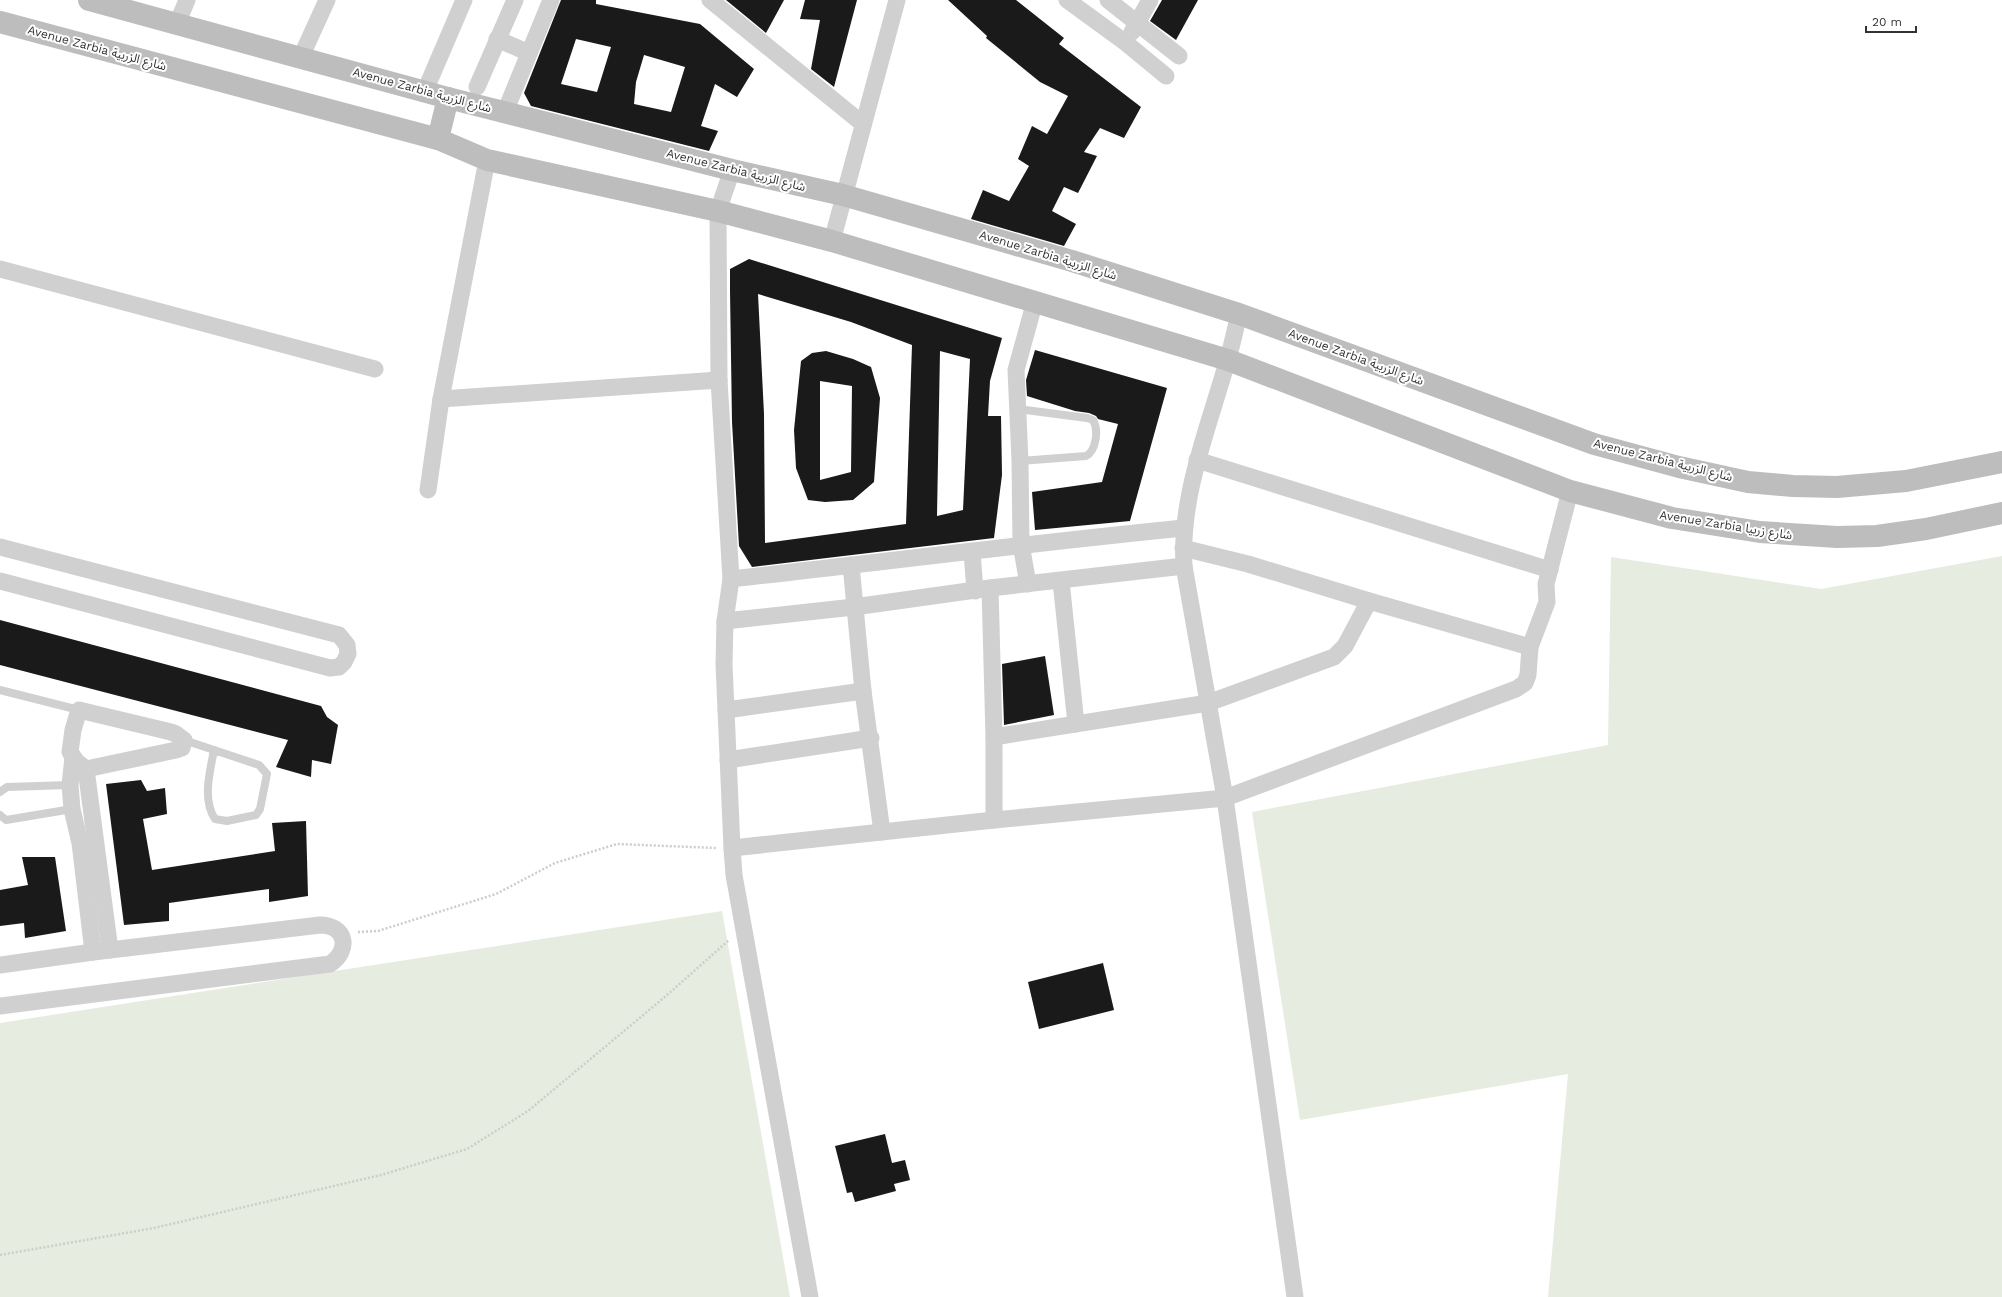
<svg xmlns="http://www.w3.org/2000/svg" width="2002" height="1297" viewBox="0 0 2002 1297" font-family="'Work Sans','Noto Sans Arabic',sans-serif">
<rect width="100%" height="100%" fill="#fff"/>
<!-- green -->
<g fill="#e6ecdf">
<polygon points="2002,556 2002,1297 1548,1297 1568,1074 1300,1120 1252,812 1608,745 1611,557 1821,589"/>
<polygon points="722,911 790,1297 0,1297 0,1023"/>
</g>
<!-- building -->
<g fill="#1a1a1a" fill-rule="evenodd">
<path d="M561,0h35v4l104,20 54,45 -17,28 -22,-13 -14,42 17,5 -9,20 -178,-45 -7,-13zM576,39l35,8 -14,45 -36,-8zM644,55l41,12 -14,45 -37,-8 2,-22z"/>
<polygon points="726,0 784,0 766,33"/>
<polygon points="805,0 857,0 834,87 811,69 820,20 800,19"/>
<polygon points="948,0 1016,0 1064,38 1059,44 1141,107 1124,138 1100,128 1084,152 1097,156 1078,193 1064,187 1052,211 1076,224 1064,246 971,219 983,190 1009,201 1029,166 1018,159 1032,126 1047,134 1068,96 1040,82 986,38 987,36"/>
<polygon points="1162,0 1198,0 1176,40 1150,21"/>
<path d="M749,259l253,79 -12,43 -2,35h13l1,59 -8,63 -242,29 -13,-21 -7,-124 -2,-131v-22zM758,294l93,28 61,23 -6,179 -141,19 -1,-129zM940,351l30,8 -7,151 -26,6z"/>
<polygon points="1035,350 1167,388 1130,521 1035,530 1032,492 1102,482 1118,424 1098,419 1096,416 1089,413 1075,411 1027,396 1026,380"/>
<path d="M826,351l27,8 18,8 9,31 -6,84 -21,18 -28,2 -17,-2 -12,-32 -2,-38 7,-69 11,-8zM820,381l32,5 -1,86 -31,8z"/>
<polygon points="0,620 321,706 327,717 338,725 331,764 312,760 311,777 276,767 288,740 0,665"/>
<polygon points="1045,656 1054,715 1004,725 1002,664"/>
<polygon points="141,780 147,791 165,788 167,814 143,819 152,870 275,851 272,823 306,821 308,896 269,902 269,889 169,903 169,921 124,925 106,784"/>
<polygon points="22,857 55,857 66,931 25,938 24,923 0,926 0,890 28,885"/>
<polygon points="1103,963 1114,1010 1039,1029 1028,982"/>
<polygon points="885,1134 892,1163 905,1160 910,1180 894,1184 896,1191 855,1202 852,1192 847,1193 835,1146"/>
</g>
<g fill="none" stroke-linecap="round" stroke-linejoin="round">
<!-- path -->
<g stroke="#cdcdcd" stroke-width="2.5" stroke-dasharray="2 2" stroke-linecap="butt">
<polyline points="358,932 378,931 496,894 555,863 617,844 716,848"/>
<polyline points="0,1255 154,1228 381,1175 467,1149 528,1111 666,996 729,940"/>
</g>
<!-- service -->
<g stroke="#d0d0d0" stroke-width="8">
<path d="M1018,409l69,9 6,2c6,10 3,31 -7,36l-66,5"/>
<polyline points="0,690 79,710"/>
<polyline points="184,740 214,750"/>
<path d="M214,750l45,15 8,9 -7,35 -4,6 -29,6 -12,-2c-13,-19 -5,-48 -1,-69z"/>
<polyline points="0,792 7,787 70,785"/>
<polyline points="0,815 6,820 72,809"/>
</g>
<!-- minor -->
<g stroke="#d0d0d0" stroke-width="17">
<polyline points="710,0 863,124"/>
<polyline points="1067,0 1126,43 1166,76"/>
<polyline points="1108,0 1179,56"/>
<polyline points="177,24 187,0"/>
<polyline points="1132,32 1150,0"/>
<polyline points="497,39 529,53"/>
<polyline points="301,57 327,0"/>
<polyline points="477,87 515,0"/>
<polyline points="425,91 464,0"/>
<polyline points="505,112 551,0"/>
<polyline points="732,170 718,211 719,380 731,579 725,621 724,664 732,848 734,875 810,1297"/>
<polyline points="832,241 897,0"/>
<polyline points="0,269 375,369"/>
<path d="M1239,314c-4,16 -7,32 -12,48 -19,67 -47,134 -43,204l41,232 70,499"/>
<polyline points="441,399 719,380"/>
<polyline points="1197,460 1550,570"/>
<polyline points="428,490 441,399 487,160"/>
<polyline points="0,547 339,635 347,645 348,654 344,662 339,667 330,668 0,581"/>
<polyline points="1183,548 1248,564 1369,601 1530,647"/>
<polyline points="972,552 975,591"/>
<polyline points="851,565 863,691 882,832"/>
<path d="M731,579c151,-17 302,-36 452,-51"/>
<polyline points="1061,581 1076,724"/>
<polyline points="1028,584 1021,544 1020,461 1016,370 1035,301"/>
<polyline points="990,588 994,737 994,820"/>
<polyline points="725,621 854,607 990,588 1184,566"/>
<polyline points="726,710 863,691"/>
<polyline points="994,737 1208,703 1334,657 1345,646 1369,601"/>
<polyline points="73,757 70,785 72,809 80,843 93,952"/>
<polyline points="728,760 871,738"/>
<polyline points="86,769 176,750 182,748 184,740 176,734 171,732 79,710 73,730 70,752 77,762 86,769 110,950"/>
<polyline points="732,848 994,820 1225,798 1516,689 1525,683 1528,675 1530,647 1547,602 1546,584 1570,491"/>
<path d="M0,965l93,-13 227,-27c26,0 31,25 10,39l-330,42"/>
</g>
<!-- secondary -->
<g stroke="#bdbdbd" stroke-width="22">
<polyline points="89,0 448,98 732,170 843,195 1072,261 1239,314 1594,444 1679,467 1748,482 1793,486 1837,487 1906,481 2002,462"/>
<polyline points="0,22 438,139 487,160 718,211 832,241 1228,360 1570,491 1672,518 1760,532 1837,537 1877,536 1926,529 2002,513"/>
<polyline points="438,139 448,98"/>
</g>
</g>
<g text-anchor="middle" dominant-baseline="central" stroke-width="4" stroke-linejoin="round" paint-order="stroke">
<!-- street labels -->
<g font-size="12" fill="#333" stroke="#fff">
<text transform="translate(97 48) rotate(15)">Avenue Zarbia شارع الزربية</text>
<text transform="translate(422 90) rotate(15)">Avenue Zarbia شارع الزربية</text>
<text transform="translate(736 170) rotate(14)">Avenue Zarbia شارع الزربية</text>
<text transform="translate(1048 255) rotate(17)">Avenue Zarbia شارع الزربية</text>
<text transform="translate(1356 357) rotate(20)">Avenue Zarbia شارع الزربية</text>
<text transform="translate(1663 460) rotate(14)">Avenue Zarbia شارع الزربية</text>
<text transform="translate(1726 525) rotate(9)">Avenue Zarbia شارع زربيا</text>
</g>
</g>
<!-- scale -->
<path d="M1866 26v6h50v-6" fill="none" stroke="#333333" stroke-width="2"/>
<text x="1872" y="26" font-size="12" fill="#333333" stroke="#ffffff" stroke-width="3" paint-order="stroke">20 m</text>
</svg>
